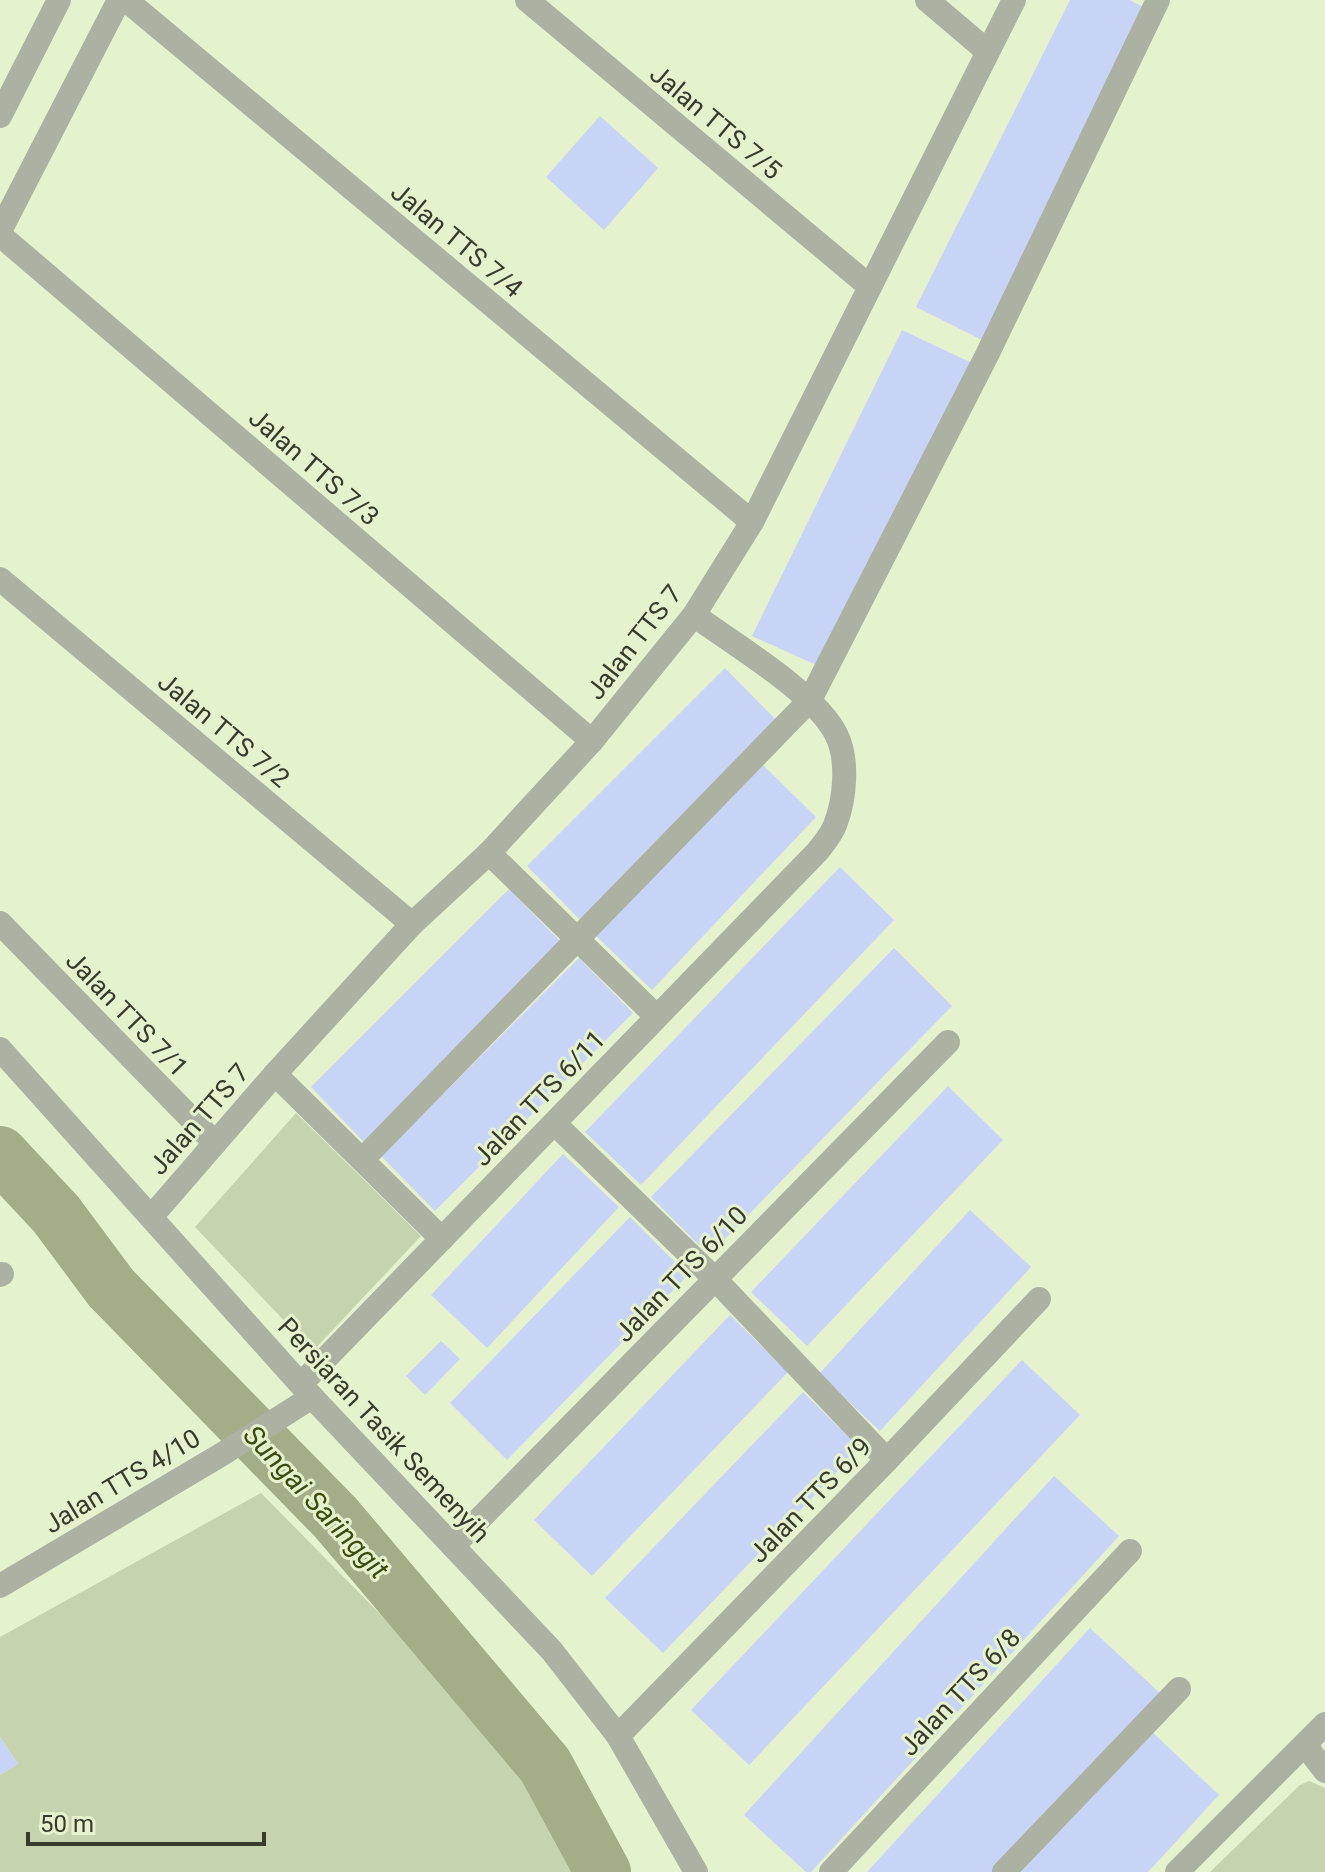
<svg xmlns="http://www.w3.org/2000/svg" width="1325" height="1872" viewBox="0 0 1325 1872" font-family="Roboto,sans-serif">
<rect width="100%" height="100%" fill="#e5f2ce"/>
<!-- green -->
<g fill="#c6d3af">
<polygon points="296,1113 421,1236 313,1351 195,1227"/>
<polygon points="261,1493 507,1743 577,1872 0,1872 0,1775 18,1764 0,1737 0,1637"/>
<polygon points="1309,1781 1325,1788 1325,1872 1210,1872 1300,1785"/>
</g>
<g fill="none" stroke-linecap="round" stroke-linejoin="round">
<!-- river -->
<polyline stroke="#a1ae88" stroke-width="56" points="0,1154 56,1214 111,1288 335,1517 545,1765 603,1872"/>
</g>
<!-- building -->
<g fill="#c7d4f6">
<polygon points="1070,0 1130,0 1150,11 988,343 916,307"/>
<polygon points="600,116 658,168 604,230 546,177"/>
<polygon points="902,330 976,365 823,668 752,636"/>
<polygon points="725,668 778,722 580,920 527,866"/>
<polygon points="759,761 816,817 652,990 594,934"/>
<polygon points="840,867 894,920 641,1185 585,1132"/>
<polygon points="509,889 562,943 364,1142 311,1087"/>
<polygon points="894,948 952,1006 709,1255 651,1197"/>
<polygon points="579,958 633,1013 435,1211 381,1156"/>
<polygon points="948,1086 1003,1140 807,1346 751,1292"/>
<polygon points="563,1154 619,1207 487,1348 431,1295"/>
<polygon points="970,1210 1031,1267 880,1431 819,1374"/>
<polygon points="630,1217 688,1275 507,1460 450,1403"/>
<polygon points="730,1315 788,1372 592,1576 534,1520"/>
<polygon points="441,1341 460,1359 425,1395 406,1376"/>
<polygon points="1022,1360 1080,1415 749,1765 691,1710"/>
<polygon points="803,1392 860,1448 663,1653 605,1598"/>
<polygon points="1054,1476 1119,1536 811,1872 806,1872 744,1815"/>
<polygon points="1090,1628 1163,1696 996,1872 867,1872"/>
<polygon points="1151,1731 1219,1795 1148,1872 1021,1872"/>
<polygon points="0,1737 18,1764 0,1775"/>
</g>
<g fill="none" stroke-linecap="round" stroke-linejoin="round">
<!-- minor -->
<g stroke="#acb2a1" stroke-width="24">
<polyline points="126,0 752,522"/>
<polyline points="527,0 869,286"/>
<polyline points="927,0 987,51"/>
<polyline points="0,116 59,0"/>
<polyline points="0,231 119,0"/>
<polyline points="0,235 592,741"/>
<polyline points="0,579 412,924"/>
<polyline points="489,853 656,1016"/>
<polyline points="0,923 215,1143"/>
<polyline points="0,1049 312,1397 552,1651 618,1736 696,1872"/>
<polyline points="275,1074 442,1239"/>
<polyline points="555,1124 715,1279 887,1460"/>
<polyline points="363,1159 810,700 987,355 1158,0"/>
<polyline points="152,1216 275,1074 412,924 489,853 592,741 694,615 752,522 1014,0"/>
<polyline points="0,1275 2,1274"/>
<path d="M301,1384l517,-533c6,-8 14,-17 17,-26 10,-25 14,-66 1,-91 -21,-42 -103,-90 -142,-119"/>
<polyline points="453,1546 948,1042"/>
<polyline points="0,1586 224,1453 312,1397"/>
<polyline points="618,1736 887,1460 1039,1299"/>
<polyline points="1305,1745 1325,1771"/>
<polyline points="831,1872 1130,1551"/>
<polyline points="1004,1872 1179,1689"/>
<polyline points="1177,1872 1325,1724"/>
</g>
</g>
<g text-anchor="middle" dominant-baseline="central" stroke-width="6" stroke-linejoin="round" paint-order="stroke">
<!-- street labels -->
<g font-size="26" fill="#363b2d" stroke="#e5f2ce">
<text transform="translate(716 122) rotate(40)">Jalan TTS 7/5</text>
<text transform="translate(457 240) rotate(40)">Jalan TTS 7/4</text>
<text transform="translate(314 467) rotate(41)">Jalan TTS 7/3</text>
<text transform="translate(634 642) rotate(-52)">Jalan TTS 7</text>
<text transform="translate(224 730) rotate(40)">Jalan TTS 7/2</text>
<text transform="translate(127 1014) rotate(46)">Jalan TTS 7/1</text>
<text transform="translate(539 1098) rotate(-46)">Jalan TTS 6/11</text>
<text transform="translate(199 1119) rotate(-49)">Jalan TTS 7</text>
<text transform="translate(681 1274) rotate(-46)">Jalan TTS 6/10</text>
<text transform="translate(384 1430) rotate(47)">Persiaran Tasik Semenyih</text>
<text transform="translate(122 1481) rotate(-31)">Jalan TTS 4/10</text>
<text transform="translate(810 1500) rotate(-46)">Jalan TTS 6/9</text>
<text transform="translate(960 1692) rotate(-47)">Jalan TTS 6/8</text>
</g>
<!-- water labels -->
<g font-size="28" font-style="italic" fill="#3c4c0f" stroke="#e5f2ce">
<text transform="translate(316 1502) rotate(47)">Sungai Saringgit</text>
</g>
</g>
<!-- scale -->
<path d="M28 1832v12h236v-12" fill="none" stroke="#363b2d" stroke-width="4"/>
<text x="40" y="1832" font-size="24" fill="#363b2d" stroke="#e5f2ce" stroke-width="6" paint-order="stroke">50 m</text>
</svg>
